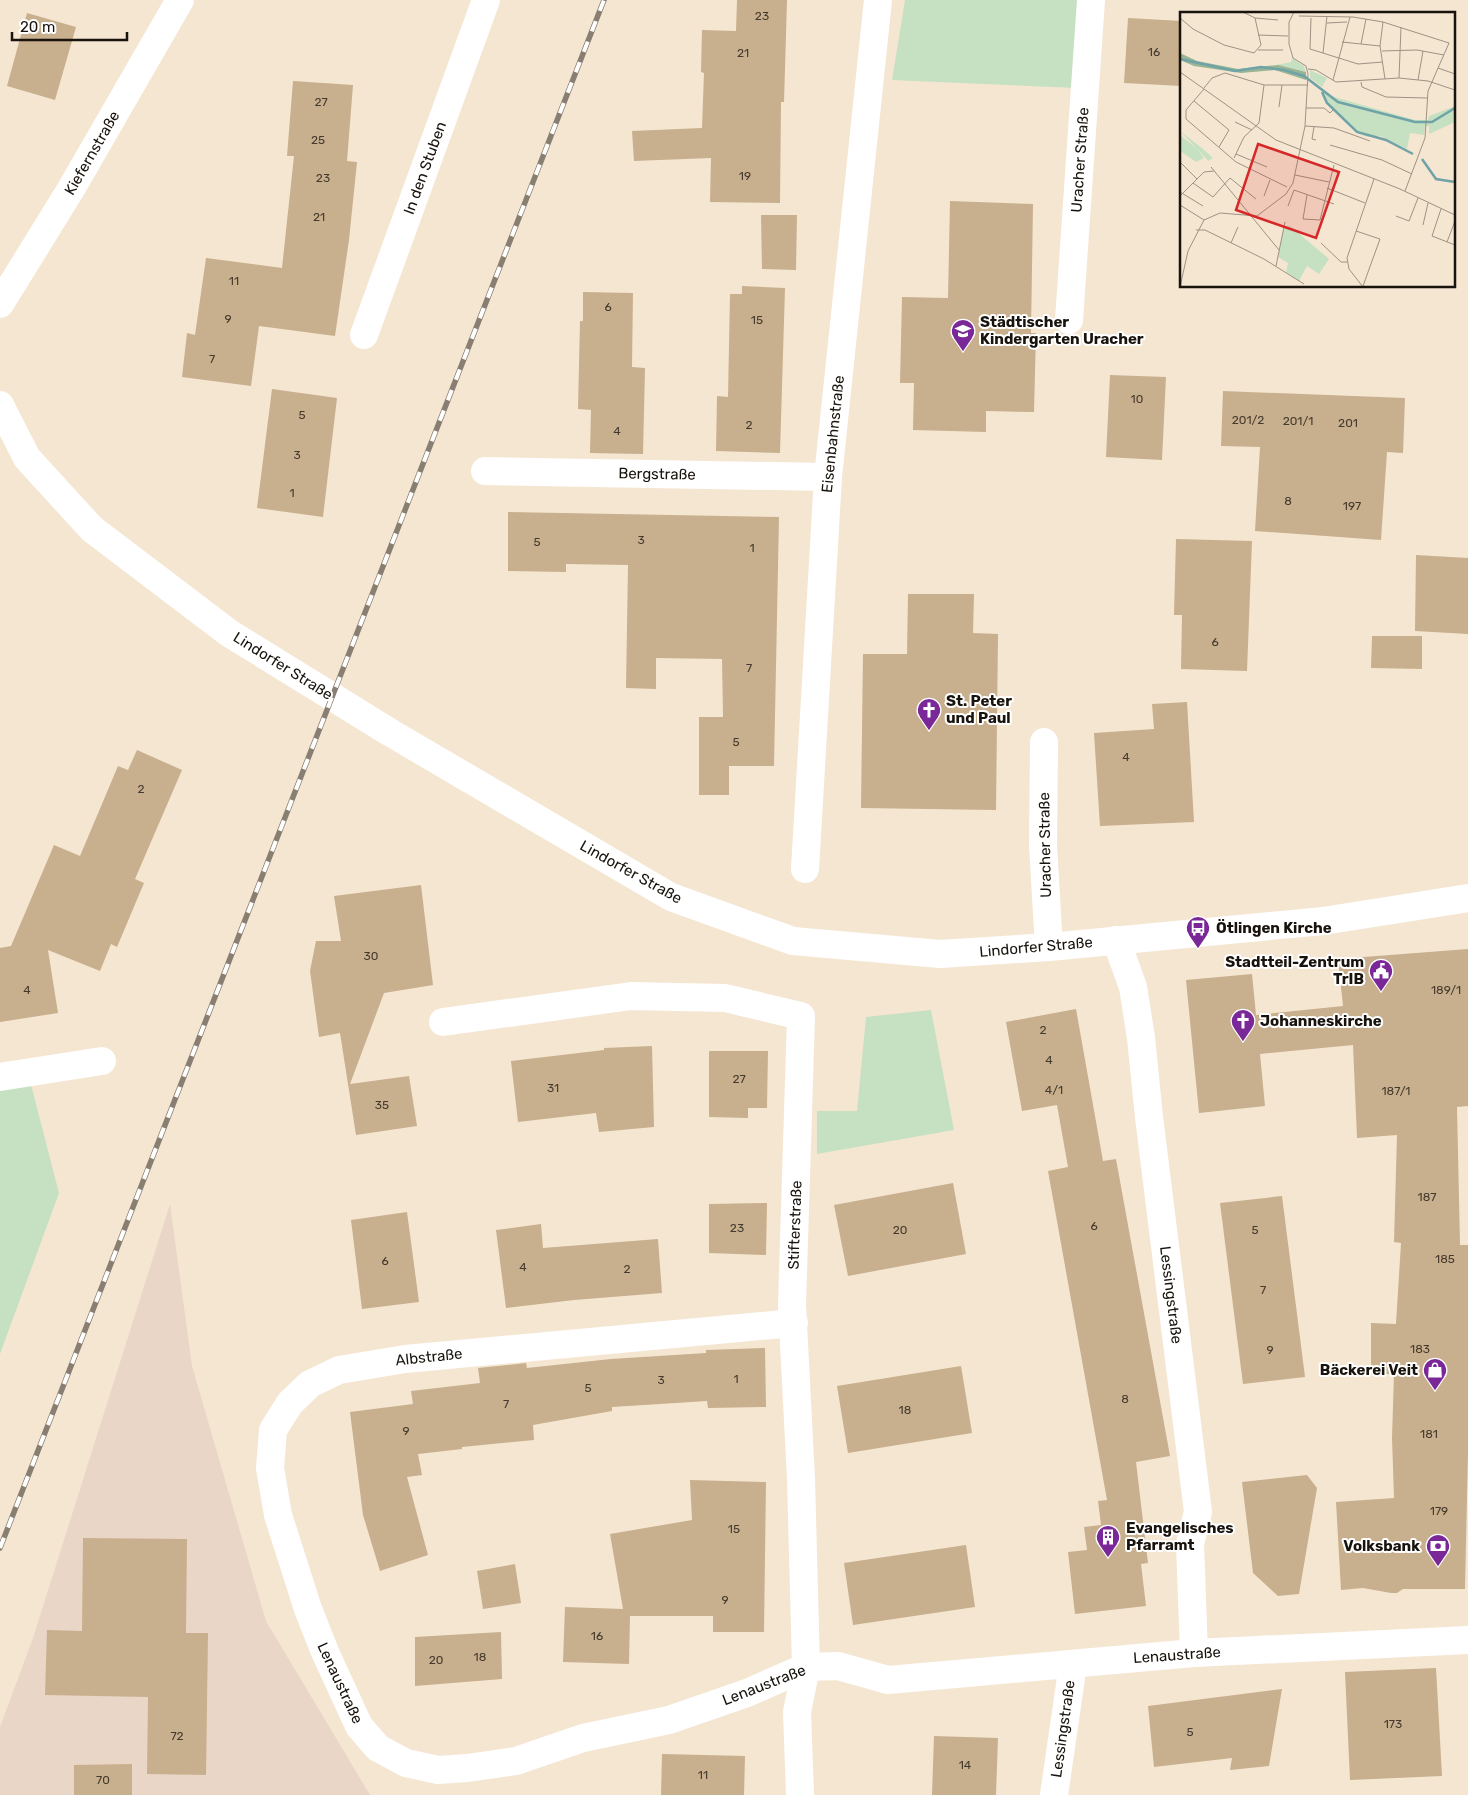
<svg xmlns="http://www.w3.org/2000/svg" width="1468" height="1795" viewBox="0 0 1468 1795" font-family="Rubik,sans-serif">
<rect width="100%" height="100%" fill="#f5e6d2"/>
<!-- industrial -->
<polygon fill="#ead6c7" points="170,1204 192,1366 266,1621 370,1795 0,1795 0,1727 33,1638"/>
<!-- green -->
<g fill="#c6e1c1">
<polygon points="905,0 1081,0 1076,88 892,80"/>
<polygon points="931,1010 954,1130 817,1154 817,1111 857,1111 866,1017"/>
<polygon points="28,1073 59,1193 0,1354 0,1077"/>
</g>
<!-- building -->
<g fill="#c8af8d">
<polygon points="737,0 787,0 784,102 781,102 780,203 710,202 711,158 634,161 632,131 702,128 704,73 701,72 702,30 736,31"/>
<polygon points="27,13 76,27 55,100 7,86"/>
<polygon points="1128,18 1182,21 1182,86 1124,83"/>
<polygon points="293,81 353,85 347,161 357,162 349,240 335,336 259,326 251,386 182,377 187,333 195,335 206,258 282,268 294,156 287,156"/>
<polygon points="950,201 1033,204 1031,333 1036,333 1034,412 986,411 986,432 913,430 914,383 900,383 902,297 948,298"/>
<polygon points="761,215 797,215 796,270 762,269"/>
<polygon points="742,286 785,288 780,453 716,451 717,396 728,397 730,294 742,294"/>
<polygon points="583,292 633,293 632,367 645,368 643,454 590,453 591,410 578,409 580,321 583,321"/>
<polygon points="1110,375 1166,377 1162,460 1106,457"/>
<polygon points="272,389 337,398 323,517 257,508"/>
<polygon points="1223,391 1405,398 1403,453 1387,452 1381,540 1255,531 1260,447 1221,446"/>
<polygon points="508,512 779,517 774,766 729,766 729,795 699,795 699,717 723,717 722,659 656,658 656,689 626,688 628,565 566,564 566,572 508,571"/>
<polygon points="1176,539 1252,541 1247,671 1181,669 1182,615 1174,615"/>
<polygon points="1416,555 1468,558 1468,634 1415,631"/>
<polygon points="908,594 974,594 973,633 998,634 996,810 861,808 863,654 907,654"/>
<polygon points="1372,636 1422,636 1422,669 1371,668"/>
<polygon points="1187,702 1194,822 1100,826 1094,733 1154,729 1152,704"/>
<polygon points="137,750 182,770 135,879 144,883 117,947 111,944 100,971 48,950 58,1013 0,1022 0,948 11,946 54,845 80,856 118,766 128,770"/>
<polygon points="421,885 433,985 384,993 350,1084 409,1076 417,1126 356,1135 340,1033 319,1037 310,971 316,941 341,941 334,896"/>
<polygon points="1468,949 1468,1106 1457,1107 1460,1245 1468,1245 1468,1451 1465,1589 1403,1589 1397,1593 1391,1593 1363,1588 1341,1590 1336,1502 1394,1498 1392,1438 1394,1374 1371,1374 1371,1323 1396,1324 1401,1243 1394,1242 1397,1135 1357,1138 1353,1045 1260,1054 1265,1106 1199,1113 1186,980 1252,974 1256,1015 1343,1006 1338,959"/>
<polygon points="1076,1009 1103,1161 1116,1159 1170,1456 1136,1462 1148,1563 1141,1564 1146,1606 1075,1614 1068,1552 1087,1550 1084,1527 1101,1525 1098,1501 1107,1500 1048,1171 1068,1167 1057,1105 1022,1111 1006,1022"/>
<polygon points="652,1046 654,1127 599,1132 596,1113 518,1122 511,1061 604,1050 604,1048"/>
<polygon points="709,1051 768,1051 767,1108 748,1108 748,1118 709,1117"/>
<polygon points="953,1183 966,1254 848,1276 834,1205"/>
<polygon points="1282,1196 1305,1377 1243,1384 1220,1203"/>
<polygon points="767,1203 766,1255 709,1253 709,1204"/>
<polygon points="407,1212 419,1302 362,1309 351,1220"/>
<polygon points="541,1224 543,1248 658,1239 662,1293 574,1300 506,1308 496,1230"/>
<polygon points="765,1348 766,1407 708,1408 707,1401 612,1407 612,1411 533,1425 534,1440 462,1447 462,1449 418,1454 422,1475 407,1477 428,1555 380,1571 363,1515 350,1412 413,1404 411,1391 480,1383 478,1368 526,1363 527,1368 611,1359 706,1353 706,1350"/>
<polygon points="961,1366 972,1433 848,1453 837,1386"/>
<polygon points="1307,1475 1317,1488 1299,1594 1278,1596 1253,1573 1242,1482"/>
<polygon points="690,1480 766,1482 764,1632 713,1632 713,1616 630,1616 629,1664 563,1662 565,1607 623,1609 610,1534 692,1520"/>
<polygon points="83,1538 187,1539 186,1633 208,1633 206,1775 147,1774 148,1697 45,1695 47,1630 82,1631"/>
<polygon points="966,1545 975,1607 853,1625 844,1563"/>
<polygon points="515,1564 521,1603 483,1609 477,1571"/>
<polygon points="501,1632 502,1679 415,1686 415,1637"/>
<polygon points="1436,1668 1442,1776 1350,1780 1345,1672"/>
<polygon points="1282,1689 1269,1766 1230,1770 1232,1758 1154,1767 1148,1706"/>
<polygon points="934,1736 998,1738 996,1795 932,1795"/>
<polygon points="662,1754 745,1756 744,1795 661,1795"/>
<polygon points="132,1764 132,1795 74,1795 74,1765"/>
</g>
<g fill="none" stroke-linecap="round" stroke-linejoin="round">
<!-- minor -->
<g stroke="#fff" stroke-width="28">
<polyline points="0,304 71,189 180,0"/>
<polyline points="1069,320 1091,0"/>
<polyline points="364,335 486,0"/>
<polyline points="0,405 27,458 92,529 229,633 391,733 671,897 793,941 940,954 1049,947 1323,921 1468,898"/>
<polyline points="485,471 828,477"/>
<polyline points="1044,742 1043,846 1049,947"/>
<polyline points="805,869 828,477 878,0"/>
<polyline points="1116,940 1133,987 1141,1038 1149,1117 1198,1512 1190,1544 1194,1653"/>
<polyline points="443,1022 631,996 725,998 801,1016 792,1305 801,1479 806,1667 797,1712 800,1795"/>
<polyline points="0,1077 102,1061"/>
<polyline points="794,1323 405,1359 339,1370 310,1384 290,1403 273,1430 270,1468 278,1515 308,1609 325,1652 359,1726 378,1748 406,1763 438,1770 467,1768 516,1761 583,1738 669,1720 747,1693 806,1667 838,1666 888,1680 1194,1653 1468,1640"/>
<polyline points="1054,1795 1073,1664"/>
</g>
<!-- rail casing -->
<g stroke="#887e71" stroke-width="5.5">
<polyline id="rail" points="0,1548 604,0"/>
</g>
<!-- rail -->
<use href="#rail" stroke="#fff" stroke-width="4" stroke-dasharray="11" stroke-linecap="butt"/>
</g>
<!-- icons -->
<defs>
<g id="school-pin" transform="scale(1.25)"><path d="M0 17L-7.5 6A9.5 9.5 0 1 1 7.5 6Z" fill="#7a2898" stroke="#fff"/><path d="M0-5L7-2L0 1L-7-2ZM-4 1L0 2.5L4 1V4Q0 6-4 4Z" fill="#fff"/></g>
<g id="church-pin" transform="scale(1.25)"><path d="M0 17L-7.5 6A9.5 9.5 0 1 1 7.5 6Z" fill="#7a2898" stroke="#fff"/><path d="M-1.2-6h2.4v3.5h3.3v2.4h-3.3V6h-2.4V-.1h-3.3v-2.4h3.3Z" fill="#fff"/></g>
<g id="bus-pin" transform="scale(1.25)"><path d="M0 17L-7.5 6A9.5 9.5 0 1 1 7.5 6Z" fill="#7a2898" stroke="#fff"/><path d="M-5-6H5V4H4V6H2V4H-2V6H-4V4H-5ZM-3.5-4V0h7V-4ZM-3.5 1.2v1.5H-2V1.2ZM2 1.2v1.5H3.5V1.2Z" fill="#fff"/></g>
<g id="civic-pin" transform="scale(1.25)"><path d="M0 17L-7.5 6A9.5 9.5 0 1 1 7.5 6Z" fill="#7a2898" stroke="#fff"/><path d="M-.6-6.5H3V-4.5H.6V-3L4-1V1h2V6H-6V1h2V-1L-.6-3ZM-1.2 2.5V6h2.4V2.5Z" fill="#fff"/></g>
<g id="shop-pin" transform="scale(1.25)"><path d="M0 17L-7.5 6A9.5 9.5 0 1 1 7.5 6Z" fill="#7a2898" stroke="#fff"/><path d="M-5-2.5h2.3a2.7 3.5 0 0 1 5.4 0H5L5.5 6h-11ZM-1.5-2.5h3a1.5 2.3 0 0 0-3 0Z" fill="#fff"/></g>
<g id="building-pin" transform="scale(1.25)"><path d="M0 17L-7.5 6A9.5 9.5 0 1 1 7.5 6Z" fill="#7a2898" stroke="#fff"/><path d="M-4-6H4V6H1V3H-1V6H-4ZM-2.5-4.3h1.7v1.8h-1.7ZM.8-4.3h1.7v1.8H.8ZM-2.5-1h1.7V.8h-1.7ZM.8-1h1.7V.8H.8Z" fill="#fff"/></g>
<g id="bank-pin" transform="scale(1.25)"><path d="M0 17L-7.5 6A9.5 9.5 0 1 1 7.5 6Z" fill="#7a2898" stroke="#fff"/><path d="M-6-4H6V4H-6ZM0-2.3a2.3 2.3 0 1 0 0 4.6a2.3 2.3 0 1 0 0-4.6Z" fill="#fff"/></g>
</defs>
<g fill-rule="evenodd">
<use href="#school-pin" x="963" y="331"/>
<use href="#church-pin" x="929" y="710"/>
<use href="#bus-pin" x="1198" y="928"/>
<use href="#civic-pin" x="1381" y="971"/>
<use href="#church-pin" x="1243" y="1021"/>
<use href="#shop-pin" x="1435" y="1370"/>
<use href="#building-pin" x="1108" y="1537"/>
<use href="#bank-pin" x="1438" y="1546"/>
</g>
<g text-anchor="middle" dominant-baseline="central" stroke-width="4" stroke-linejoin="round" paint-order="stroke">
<!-- number labels -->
<g font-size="12" fill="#443a2d">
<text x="762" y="16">23</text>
<text x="1154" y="52">16</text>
<text x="743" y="53">21</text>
<text x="321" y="102">27</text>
<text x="318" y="140">25</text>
<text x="745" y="176">19</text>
<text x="323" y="178">23</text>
<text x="319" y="217">21</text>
<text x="234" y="281">11</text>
<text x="608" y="307">6</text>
<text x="228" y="319">9</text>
<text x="757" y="320">15</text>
<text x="212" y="359">7</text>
<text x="1137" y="399">10</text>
<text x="302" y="415">5</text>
<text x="1248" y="420">201/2</text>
<text x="1298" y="421">201/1</text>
<text x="1348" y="423">201</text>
<text x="749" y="425">2</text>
<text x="617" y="431">4</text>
<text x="297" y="455">3</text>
<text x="292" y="493">1</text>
<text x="1288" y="501">8</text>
<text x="1352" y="506">197</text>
<text x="641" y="540">3</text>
<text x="537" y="542">5</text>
<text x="752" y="548">1</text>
<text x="1215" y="642">6</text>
<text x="749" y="668">7</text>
<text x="736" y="742">5</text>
<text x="1126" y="757">4</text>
<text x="141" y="789">2</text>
<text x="371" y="956">30</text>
<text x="27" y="990">4</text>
<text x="1446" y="990">189/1</text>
<text x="1043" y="1030">2</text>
<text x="1049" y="1060">4</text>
<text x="739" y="1079">27</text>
<text x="553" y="1088">31</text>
<text x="1054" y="1090">4/1</text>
<text x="1396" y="1091">187/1</text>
<text x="382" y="1105">35</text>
<text x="1427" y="1197">187</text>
<text x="1094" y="1226">6</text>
<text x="737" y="1228">23</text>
<text x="900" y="1230">20</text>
<text x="1255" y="1230">5</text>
<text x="1445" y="1259">185</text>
<text x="385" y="1261">6</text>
<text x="523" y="1267">4</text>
<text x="627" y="1269">2</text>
<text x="1263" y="1290">7</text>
<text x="1420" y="1349">183</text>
<text x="1270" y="1350">9</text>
<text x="736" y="1379">1</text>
<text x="661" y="1380">3</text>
<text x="588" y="1388">5</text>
<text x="1125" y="1399">8</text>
<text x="506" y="1404">7</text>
<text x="905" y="1410">18</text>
<text x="406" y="1431">9</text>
<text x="1429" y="1434">181</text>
<text x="1439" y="1511">179</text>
<text x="734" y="1529">15</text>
<text x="725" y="1600">9</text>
<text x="597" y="1636">16</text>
<text x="480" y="1657">18</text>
<text x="436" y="1660">20</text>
<text x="1393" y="1724">173</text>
<text x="1190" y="1732">5</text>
<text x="177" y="1736">72</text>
<text x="965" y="1765">14</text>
<text x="703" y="1775">11</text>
<text x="103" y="1780">70</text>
</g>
<!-- street labels -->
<g font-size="15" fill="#18130d" stroke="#fff">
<text transform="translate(92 153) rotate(-60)">Kiefernstraße</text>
<text transform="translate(1080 160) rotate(-86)">Uracher Straße</text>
<text transform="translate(425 168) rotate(-70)">In den Stuben</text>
<text transform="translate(833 434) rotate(-84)">Eisenbahnstraße</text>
<text transform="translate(657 474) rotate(1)">Bergstraße</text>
<text transform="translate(283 666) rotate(32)">Lindorfer Straße</text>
<text transform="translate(1045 845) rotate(-91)">Uracher Straße</text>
<text transform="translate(631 872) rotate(29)">Lindorfer Straße</text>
<text transform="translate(1036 947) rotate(-5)">Lindorfer Straße</text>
<text transform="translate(795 1225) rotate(-88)">Stifterstraße</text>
<text transform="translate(1171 1295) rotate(83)">Lessingstraße</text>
<text transform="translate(429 1357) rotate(-6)">Albstraße</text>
<text transform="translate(1177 1655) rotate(-4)">Lenaustraße</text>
<text transform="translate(340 1683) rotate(65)">Lenaustraße</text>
<text transform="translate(764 1685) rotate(-21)">Lenaustraße</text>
<text transform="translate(1063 1729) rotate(-82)">Lessingstraße</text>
</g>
<!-- poi labels -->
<g font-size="15" font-weight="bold" fill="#18130d" stroke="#fff" text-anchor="start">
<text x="980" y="322">Städtischer<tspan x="980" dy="17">Kindergarten Uracher</tspan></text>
<text x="946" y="701">St. Peter<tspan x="946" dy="17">und Paul</tspan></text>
<text x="1216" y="928">Ötlingen Kirche</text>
<text x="1364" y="962" text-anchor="end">Stadtteil-Zentrum<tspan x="1364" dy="17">TrIB</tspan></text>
<text x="1260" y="1021">Johanneskirche</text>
<text x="1418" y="1370" text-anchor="end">Bäckerei Veit</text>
<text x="1126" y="1528">Evangelisches<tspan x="1126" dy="17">Pfarramt</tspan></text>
<text x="1420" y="1546" text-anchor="end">Volksbank</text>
</g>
</g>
<!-- overview -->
<g transform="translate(1180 12)">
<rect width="275" height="275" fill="#f5e6d2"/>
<path d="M112,46l12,8 2,6 -30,-7 15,-3zM130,58l17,8 -5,9 -12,-9zM144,82l91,26h13l1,-4 26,-10v16l-26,12v-8h-4l-1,9 -14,-2 -3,16 -26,-13 -13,1 -9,-3 -32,-31zM0,119l22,17 11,10 -5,3 -11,-13 7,10 -8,4 -13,-9 -3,-4v-14l16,13zM104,214h6l39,33 -10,15 -12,-8 -8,15 -13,-9 2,-9 -10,-6z" fill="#c6e1c1"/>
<path d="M0,41l17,8 41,8 40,-4 28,7v8l-31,-10 -34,3 -47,-7 -14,-6z" fill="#98b494"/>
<path fill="none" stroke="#6fa3a7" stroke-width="2.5" d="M0,47l55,12 26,-4 23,3 20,6 34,26 77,20h17l23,-14M142,80l5,11 30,29 29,8 27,14M242,147l14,20 19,3"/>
<path fill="none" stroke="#9d9283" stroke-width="1" d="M119,4l54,1 30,5 66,21 -21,48 -3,47 -20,53M0,6l13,11 31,16 30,8 7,-8 -6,-27 -12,-6M75,6l23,2M131,6l-1,31 48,15 25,-2M203,10l-3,24 5,33M147,11l20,-1M78,23l30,1M162,30l38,4M181,32l5,-25M78,38h25M202,39l35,-1 27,5M143,41l4,-37M258,56l17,6M128,57l8,1 20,12 63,-4 29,3 27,9M0,60l96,68 124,49 55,26M219,66l2,-51M153,68l17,-63M238,68l5,-29M181,70l1,5 24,10 41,1M24,76l8,-10 13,-5 39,12h44M24,77l-18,21v9l50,43 51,25M14,89l35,29 -10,17M99,95l3,-22M126,96h18l6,5 3,-3M55,110l17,8M125,114l29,2 36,13M134,115l-2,12 4,1M150,133l52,15 30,14M56,142l31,13M54,146l10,-21 15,-14 5,-38M0,150l17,17M31,155l68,83M115,163l34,7M13,171l20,14 17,-19 26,21M147,176l38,15M0,180l23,14M127,183l-4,24 17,1 14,-55M0,184l24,-24 10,-1M84,184l6,-16M0,193l24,15M108,194l6,-16 40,14M261,197l-9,27 23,9M216,204l13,5 9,-23M243,213l5,-22M16,218h9l59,29 40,25M176,219l24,8 -17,47M267,230l8,-21M51,231l7,-16M141,231l20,19h6M96,254l9,-44M0,275l8,-36 16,-31 16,-7 37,3 29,-22 7,-11 12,-57 3,-52 -2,-8 -13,-8 -4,-14v-22l5,-10M183,275l-14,-18 -2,-11 27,-79"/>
<path fill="#d62828" fill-opacity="0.15" stroke="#d62828" stroke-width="2.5" d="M78,132l81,28 -23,66 -80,-28z"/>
<rect width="275" height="275" fill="none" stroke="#18130d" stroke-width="2.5"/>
</g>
<!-- scale -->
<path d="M12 32v8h115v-8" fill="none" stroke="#18130d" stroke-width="2.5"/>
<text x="20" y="32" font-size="15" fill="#18130d" stroke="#ffffff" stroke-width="4" paint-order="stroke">20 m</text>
</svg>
